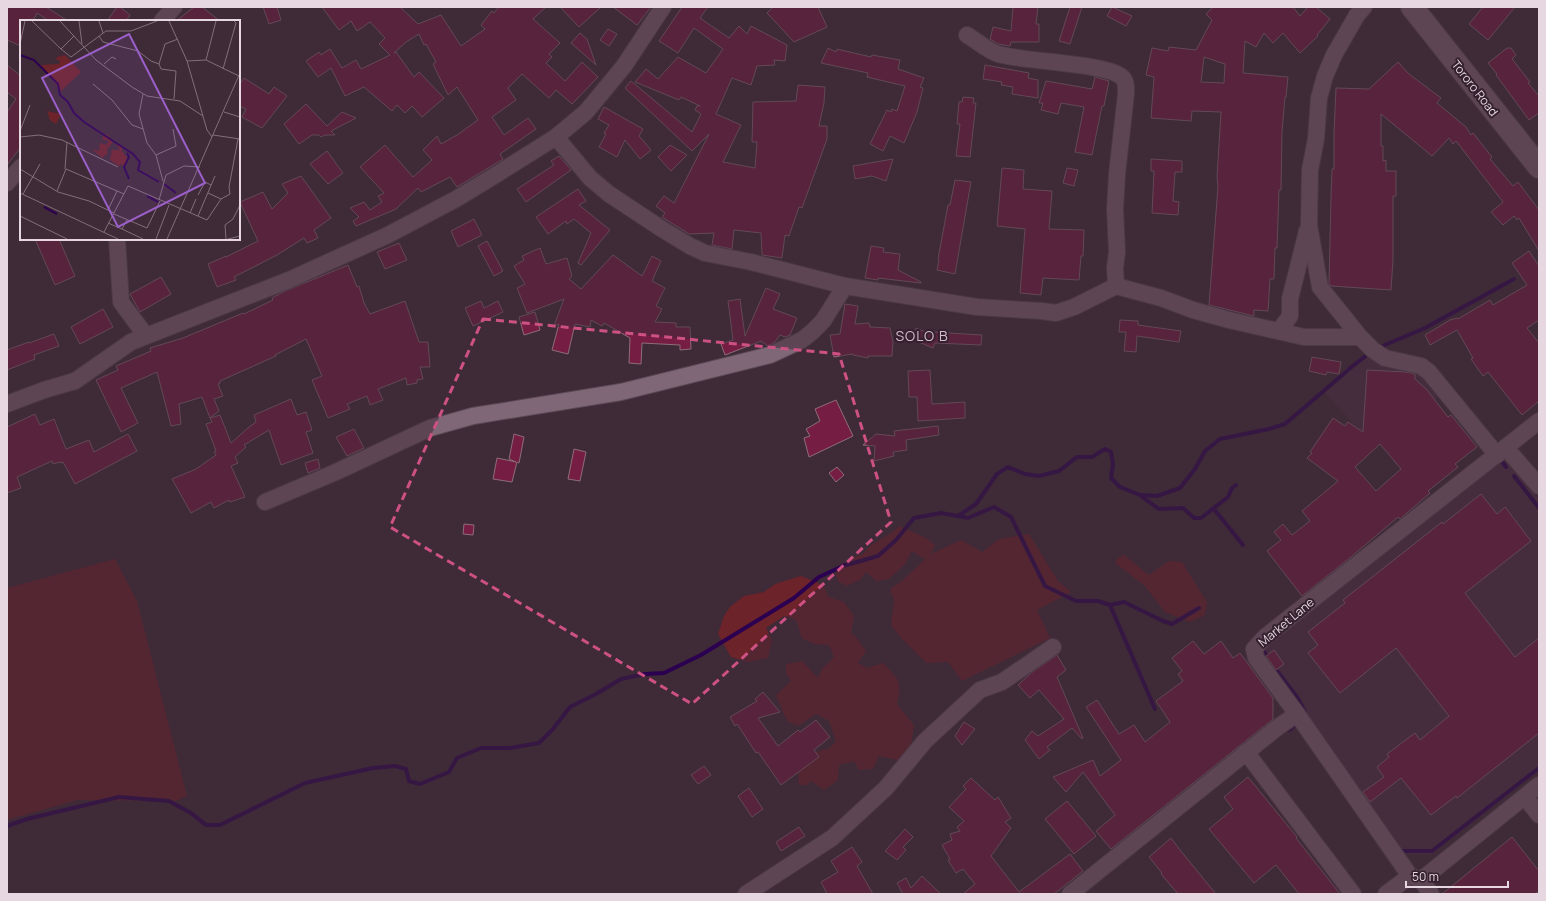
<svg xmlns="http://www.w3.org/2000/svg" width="1546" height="901" viewBox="0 0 1546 901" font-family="Manrope,sans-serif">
<rect width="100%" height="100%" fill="#3f2a38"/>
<!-- built -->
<g fill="#4c3143">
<polygon points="1367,355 1421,372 1441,395 1381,445 1376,440 1372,444 1324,392"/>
<polygon points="1505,457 1539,499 1539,771 1432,854 1398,854 1260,649"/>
</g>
<!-- green -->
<g fill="#6d232a">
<polygon points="900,526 928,539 935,545 931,554 961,540 982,552 999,539 1029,534 1058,581 1071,592 1037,610 1050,638 962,681 948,662 926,663 901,638 891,625 894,600 890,589 903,580 925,559 921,557 912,551 905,564 889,579 876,581 866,572 860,580 846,586 838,581 836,573 849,560 864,553 870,546 891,533"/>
<polygon points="1124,555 1149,575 1169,561 1182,562 1207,602 1205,615 1190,622 1165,612 1144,585 1115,563 1118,558"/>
<polygon points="115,559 137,601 187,796 176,801 77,800 7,820 7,588"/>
<path d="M801,576l22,9 6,12 15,5 10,14 -3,17 6,5 9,13 -8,12 9,5 16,-5c15,16 20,18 14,41l17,21 -3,21 -14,14 -18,-4 -6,13 -14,1 -5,-9 -15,4 -1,15 -14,10 -13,-9 -4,4h-8c-4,-19 11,-35 30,-36l7,-8 -7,-20 -13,-7 -18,12 -11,-5 -11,-26 15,-14 -5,-8v-9l16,-3 16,17 4,-9 12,-12 -5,-12 -15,-1 -12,-6 -6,-18 -12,-4 -18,12 6,12 -4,18 -20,4 -17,-5 -13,-23 6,-18 6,-9 14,-11 20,-4 11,-8z"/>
</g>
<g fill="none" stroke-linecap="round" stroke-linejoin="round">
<!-- stream -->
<g stroke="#2b0050" stroke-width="4">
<polyline points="1380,347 1425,328 1514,279"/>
<polyline points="1349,369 1367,355"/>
<polyline points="1498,462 1501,460 1506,467"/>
<polyline points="1514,476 1539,508"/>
<polyline points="1141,496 1159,509 1183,508 1194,518 1201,518 1228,497 1232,488 1236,485"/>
<polyline points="1214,509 1243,545"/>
<polyline points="958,516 968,518 994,507 1011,517 1045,586 1076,601 1098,601 1110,605 1124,602 1163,621 1172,624 1199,608"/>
<polyline points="1110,605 1155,709"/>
<polyline points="1262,648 1269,659"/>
<polyline points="1274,667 1297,697 1305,712"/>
<polyline points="1289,730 1298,723"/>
<polyline points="7,826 27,819 119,797 169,801 191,813 206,825 220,825 305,783 373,768 395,766 406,769 409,781 420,784 449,772 457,758 481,748 510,748 539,743 553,729 570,707 596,694 621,679 645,674 664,673 701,655 794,598 819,577 843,566 878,556 896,540 914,518 941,513 958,516 976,504 997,474 1008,467 1025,474 1039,476 1059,471 1077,457 1092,457 1105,449 1111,452 1113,464 1111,478 1120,487 1140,495 1157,496 1180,488 1195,469 1205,451 1220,439 1269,429 1285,424 1347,371"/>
<polyline points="1398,851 1432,851 1539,768"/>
</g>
</g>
<!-- building -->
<g fill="#761d43" stroke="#8c6e77" fill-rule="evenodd">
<polygon points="7,7 46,7 68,21 49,21 37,13 33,21 21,21 21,46 7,40"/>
<polygon points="117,7 120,7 130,15 126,21 107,21"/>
<polygon points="194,7 202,7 220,21 176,21"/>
<polygon points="263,7 277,7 281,20 269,24"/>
<polygon points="322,7 400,7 418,24 441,15 461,46 485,29 481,25 492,11 494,13 499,7 546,7 533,19 560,43 549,54 552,57 546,63 565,81 582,62 598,77 572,104 556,90 549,98 522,74 508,88 516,100 492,117 504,135 528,118 536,129 500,154 503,159 457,187 450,177 421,192 418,188 396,209 356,226 353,221 359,217 350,208 364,202 370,210 382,202 378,196 384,193 360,167 385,145 413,177 432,160 423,150 437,136 441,144 457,135 478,120 457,87 448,95 433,64 436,62 426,44 424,45 419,34 406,42 394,53 396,52 414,77 419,72 444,98 422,117 412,106 405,113 397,105 392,111 364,87 345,96 331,68 318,77 306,61 319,52 321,55 330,49 342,68 356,60 361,69 390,55 379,44 385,38 370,22 357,31 351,21 339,30"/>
<polygon points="560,7 601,7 579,27"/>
<polygon points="613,7 651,7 637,25"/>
<polygon points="682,7 708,7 700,18 729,38 739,26 747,34 751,26 787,45 785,61 774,60 775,65 757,66 751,85 732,78 716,114 741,125 723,162 755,168 757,142 752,142 753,102 796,101 798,85 825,87 824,103 819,126 827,126 827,139 802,208 799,207 789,236 785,235 782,258 762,255 761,233 734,230 732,249 712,245 714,233 689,234 662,217 665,213 656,206 664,196 674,203 709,134 692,151 625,88 631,81 692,132 701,114 695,110 697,106 700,106 681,97 679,100 635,82 646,69 658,79 678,57 706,73 723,49 694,28 678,53 659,41"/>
<polygon points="773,7 818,7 827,27 794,42 767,13"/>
<polygon points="1013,7 1038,7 1036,24 1039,24 1039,42 1011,42 1010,46 998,44 990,39 993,27 1011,31"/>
<polygon points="1070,7 1082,7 1070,44 1059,41"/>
<polygon points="1112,7 1132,16 1126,26 1107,16"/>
<path d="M1213,7h80l7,9 8,-9h8l14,12 -13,16 1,1 -18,17 -17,-20 -10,10 -9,-10 -8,14 -11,-6 -2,32 45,4 -2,20h-1l-3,35 -1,58h-2l-2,58h-2l-1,31h-4l-2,32 -14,-1v6l-45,-11 9,-119 -1,-9 4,-65 -29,-1 -1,10 -40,-3 3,-41 -8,-2 6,-27 16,3 1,-4 27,3 16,-30 -6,-6zM1204,57l21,7 -1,19 -23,-1z"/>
<polygon points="1483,7 1515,7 1488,40 1469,24"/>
<polygon points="608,29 617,34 609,46 600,40"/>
<polygon points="580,33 587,39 596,65 571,43"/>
<polygon points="828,48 836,52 837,49 871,57 872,55 900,60 898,69 924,78 920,87 923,88 917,112 904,143 890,136 883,151 870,144 887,110 891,112 892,109 897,111 905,86 867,77 868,73 821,63"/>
<polygon points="1507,48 1511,48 1516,55 1512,59 1530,82 1528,83 1539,96 1539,113 1529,120 1496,75 1497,74 1488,63"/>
<polygon points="1398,62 1409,74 1441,98 1437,103 1466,127 1471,135 1473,133 1492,157 1490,159 1513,186 1518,182 1539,210 1539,251 1519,218 1517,220 1514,216 1503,225 1491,212 1503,202 1456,141 1453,144 1449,138 1432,156 1381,114 1381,146 1383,146 1383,161 1386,160 1386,171 1396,171 1396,196 1393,196 1393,260 1391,290 1331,286 1329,283 1331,197 1332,169 1334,169 1334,133 1336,88 1369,89"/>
<polygon points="7,65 21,76 21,147 7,165 7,112 16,99 7,92"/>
<polygon points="985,65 1029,73 1028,78 1038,80 1038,98 1012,94 1013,87 1001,85 1002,82 983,79"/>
<polygon points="1095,77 1109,81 1104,106 1102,106 1092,155 1075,152 1084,107 1061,103 1058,114 1041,110 1043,103 1039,103 1046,81 1092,89"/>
<polygon points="244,78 269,94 274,87 287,96 262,128 242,117 246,109 239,106 239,85"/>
<polygon points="963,97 974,98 973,103 976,103 970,157 956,156 960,124 957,124 959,102 962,102"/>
<polygon points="306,104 327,126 342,112 356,118 331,131 335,135 325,135 321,137 319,135 312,135 299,144 284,124"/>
<polygon points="604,107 643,129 639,136 651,150 640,159 625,140 617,157 599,147 606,134 604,133 609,125 598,119"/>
<polygon points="670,145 687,155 671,171 658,157"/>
<polygon points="327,151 343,173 328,184 310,164"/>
<polygon points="559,156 571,170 526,202 517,189 554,165 551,161"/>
<polygon points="893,159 886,181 872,176 855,179 853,166"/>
<polygon points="1151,159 1182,161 1182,172 1175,172 1173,201 1179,202 1178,215 1152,213 1154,171 1151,171"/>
<polygon points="1002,168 1024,170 1023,189 1052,191 1049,229 1084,230 1083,256 1081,256 1079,280 1043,278 1041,295 1020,293 1025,229 997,226"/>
<polygon points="1067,168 1078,170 1074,186 1063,183"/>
<polygon points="301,176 331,218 314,230 318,238 307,243 304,238 277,255 234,277 236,280 217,287 208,264 226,256 226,257 258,241 240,202 263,192 272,209 288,193 282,184"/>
<polygon points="955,180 971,182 955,274 937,270 939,260 938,259 948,205 950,205"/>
<polygon points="578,189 586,201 579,205 610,230 581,265 578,263 591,233 574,219 567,224 566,221 548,234 536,217"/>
<polygon points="474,219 482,235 458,247 451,231"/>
<polygon points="35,239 59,239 75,276 55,285"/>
<polygon points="487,241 503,271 494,276 478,246"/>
<polygon points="399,243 407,260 385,269 377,252"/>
<polygon points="871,246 884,248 883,252 900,254 898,270 921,282 921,283 878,278 878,280 865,278"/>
<polygon points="540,248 546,264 567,258 572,276 569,279 581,289 613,255 642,276 652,256 661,261 652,281 665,288 656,306 662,309 655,322 676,323 676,327 690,327 691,349 680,350 680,345 642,343 641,364 629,363 630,338 604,323 602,326 591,320 590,327 575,324 568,354 552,350 559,324 554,326 564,299 527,313 517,288 525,284 514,266 524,260 522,256"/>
<polygon points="1529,251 1539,266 1539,320 1527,328 1539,343 1539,401 1522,415 1488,372 1483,376 1471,359 1473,358 1457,330 1430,345 1425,335 1450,320 1457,318 1458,319 1490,300 1493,305 1527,285 1512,263"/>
<polygon points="348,265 357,287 359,286 364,303 370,314 405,301 419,342 428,342 430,367 420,367 423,379 417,380 417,383 407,385 406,378 378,389 383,400 370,405 367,396 347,404 350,409 328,418 312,380 322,376 306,339 275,355 276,356 220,381 220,383 218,384 223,396 214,399 219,411 210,418 202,397 179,404 181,424 171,426 157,372 121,388 138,423 121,432 96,380 118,370 116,366 151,351 150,348 183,338 243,313 244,314 273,300 272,298 283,292"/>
<polygon points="161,277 171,294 140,312 130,294"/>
<polygon points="766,288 780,294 773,309 797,318 790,335 785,337 780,335 775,342 768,346 761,341 725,355 721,344 733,340 728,301 740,299 745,336"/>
<polygon points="481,301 484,308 498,301 503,312 473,326 465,308"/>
<polygon points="845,304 858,306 855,324 869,323 870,327 890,328 893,342 892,356 868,356 868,358 853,355 853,354 834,357 830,335 840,334"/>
<polygon points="103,309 113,327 80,344 71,327"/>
<polygon points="535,312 540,330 524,335 519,317"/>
<polygon points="1120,320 1138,321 1138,325 1181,331 1179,342 1137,336 1136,352 1124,351 1126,332 1119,332"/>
<polygon points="916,328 932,335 933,332 982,335 981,345 935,343 933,348 912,339"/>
<polygon points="54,334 59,346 34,355 35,359 7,370 7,350 29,342 29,343"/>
<polygon points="1312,357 1341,362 1339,374 1327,372 1326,375 1309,371"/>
<polygon points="930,370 932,404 965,402 965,418 918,421 917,397 909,397 908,371"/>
<path d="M1367,370l39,2 9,2v5l12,11 21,27 3,-2 26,32 -22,17 3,3 -30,24 2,2 -30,26 -2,-2 -47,40 -49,39 -35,-45 14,-11 -7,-8 9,-8 9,11 18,-14 -8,-10 36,-30 -31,-23 5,-5 -2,-1 23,-34 12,8 3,-4 15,10zM1380,444l21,25 -25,22 -21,-24z"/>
<polygon points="291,399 297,415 306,412 312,430 306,432 313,453 281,465 269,430 244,445 246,447 235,457 238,463 231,466 245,497 230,502 229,500 214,508 211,502 191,513 172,479 196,469 216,455 214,452 216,451 206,424 212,422 210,418 220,415 231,443 249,427 256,422 254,415"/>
<polygon points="836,400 853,436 809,457 804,438 810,436 806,429 820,421 815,409"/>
<polygon points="35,414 40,425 54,419 66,449 89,440 94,452 128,434 137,451 75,484 63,462 60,463 60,462 53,464 52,461 17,477 21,488 7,493 7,427"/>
<polygon points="938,426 939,435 906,440 907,450 893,452 894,456 874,461 875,446 863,445 876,434 895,436 894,431"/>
<polygon points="354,429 364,448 347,456 336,437"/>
<polygon points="514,434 524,437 519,463 517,462 512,482 493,479 497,458 516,462 509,459"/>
<polygon points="574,449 586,452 580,481 568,479"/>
<polygon points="318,459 320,468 308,473 305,463"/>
<polygon points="837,467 844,475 836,482 829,473"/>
<polygon points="1481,494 1497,514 1505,507 1531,541 1465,593 1515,657 1539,638 1539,733 1457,798 1456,796 1431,815 1401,778 1370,802 1363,792 1384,777 1377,767 1389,757 1387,754 1415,733 1420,740 1449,716 1396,648 1340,693 1308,653 1318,645 1308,632 1345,603 1343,600 1442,522 1443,524"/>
<polygon points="464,524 474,525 473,535 463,534"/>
<polygon points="1193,641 1204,654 1221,641 1233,658 1240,653 1273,698 1273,719 1111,849 1096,831 1115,815 1083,772 1066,792 1053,777 1093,760 1100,776 1121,760 1086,707 1097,700 1119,734 1134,725 1145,742 1170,722 1156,701 1183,681 1178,674 1182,671 1172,658"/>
<polygon points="1274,650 1284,664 1276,670 1266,656"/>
<polygon points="1057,655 1066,670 1057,677 1083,738 1082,739 1072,728 1047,747 1050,750 1039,759 1025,740 1032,731 1038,736 1064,719 1039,690 1030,698 1018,685 1031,673"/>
<polygon points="763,692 780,712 758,718 778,746 798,730 800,732 816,720 830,737 814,750 819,757 781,785 758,752 756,753 737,724 735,726 730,717 757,701 755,699"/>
<polygon points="964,722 975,729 962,745 955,736"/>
<polygon points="704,766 711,775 698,784 691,775"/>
<polygon points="1248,777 1297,837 1296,838 1340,894 1299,894 1276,865 1254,883 1209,829 1233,809 1224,797"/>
<polygon points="971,778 995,800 998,797 1011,818 1005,822 1011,828 991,856 1019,892 1070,854 1083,871 1054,894 963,894 975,884 963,869 956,873 948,860 950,859 942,845 952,840 950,834 960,831 957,827 964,821 949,807 966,789 963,786"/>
<polygon points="749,788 763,809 752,817 738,796"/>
<polygon points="1067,801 1096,836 1074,854 1045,819"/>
<polygon points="799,827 805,836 781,851 776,842"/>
<polygon points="905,829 913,837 903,847 906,850 897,860 885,851"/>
<polygon points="1512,837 1539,871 1539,891 1535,894 1442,894"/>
<polygon points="1171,838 1180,850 1216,894 1178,894 1161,874 1162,873 1149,857"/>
<polygon points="852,847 862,862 857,866 873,894 827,894 821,882 838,872 831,861"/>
<polygon points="922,876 941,894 903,894 897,883 906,878 911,888"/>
</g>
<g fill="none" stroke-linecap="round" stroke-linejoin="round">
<!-- minor casing -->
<g stroke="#5b4955" stroke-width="18">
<g id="minor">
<polyline points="1364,7 1357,15 1334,55 1325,76 1319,98 1316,139 1310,170 1309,225 1320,287 1360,337 1373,350 1385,358 1421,366 1429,372 1497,455"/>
<polyline points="162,21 174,7"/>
<path d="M967,35c10,6 20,15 31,19 26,8 109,9 124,23 5,5 4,11 4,17l-9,80 -2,35 2,43 -2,16 1,18 45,12 32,12 36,10 75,17h56"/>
<polyline points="556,137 590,178 609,194 662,229 690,246 705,253 751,262 845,286 977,307 1042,311 1056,313 1074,307 1116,286"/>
<polyline points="7,183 21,167"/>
<polyline points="117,239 121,302 146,336"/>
<polyline points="1279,331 1290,316 1290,299 1307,231"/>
<polyline points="7,404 44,390 75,381 131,342 289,280 388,235 456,199 489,179 556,137 586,112 624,66 663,7"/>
<polyline points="1506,448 1539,486"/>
<polyline points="265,502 336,472 430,428 473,416 621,392 770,355 802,340 812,332 823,321 845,286"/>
<polyline points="1246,752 1353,894"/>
<polyline points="1525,797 1539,815"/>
<polyline points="1421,880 1539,785"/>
<polyline points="746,894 832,838 886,788 925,741 980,690 1002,682 1053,647"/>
<polyline points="1070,894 1278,727 1297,714"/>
<polyline points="1386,894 1410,876"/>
<polyline points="1431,894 1421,880 1410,876 1297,714 1256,658 1254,649 1265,637 1539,421"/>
</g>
</g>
<!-- secondary casing -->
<g stroke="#5b4955" stroke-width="24">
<polyline id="secondary" points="1412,7 1539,167"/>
</g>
<!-- minor -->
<use href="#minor" stroke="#806777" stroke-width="16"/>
<!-- secondary -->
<use href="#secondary" stroke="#806777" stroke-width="22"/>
</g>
<!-- marked area -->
<path d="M0 0H1546V901H0ZM483,319l356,35 52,168 -199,182 -302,-177z" fill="#3f2a38" fill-opacity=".55" fill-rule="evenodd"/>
<path fill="none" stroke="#cd5183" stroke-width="3" stroke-dasharray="8 5" stroke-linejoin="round" d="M483,319l356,35 52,168 -199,182 -302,-177z"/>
<g text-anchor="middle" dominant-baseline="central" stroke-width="4" stroke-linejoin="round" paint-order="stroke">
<!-- street labels -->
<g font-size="12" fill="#e6d7e0" stroke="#34202e">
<text transform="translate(1475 88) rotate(52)">Tororo Road</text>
<text transform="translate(1286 622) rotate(-40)">Market Lane</text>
</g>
<!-- quarter labels -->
<g font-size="14" letter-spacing="1" fill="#d6bbcc" stroke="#34202e">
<text x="922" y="335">SOLO B</text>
</g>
</g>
<!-- overview -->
<g transform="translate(20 20)">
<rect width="220" height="220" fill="#3f2a38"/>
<path d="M45,35l16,17 -20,19 -20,-26 18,-1 1,-4h-4l1,-3zM27,91l14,3 -5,10 -6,-4zM83,114l5,1 5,7 -6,7 1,4 -6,5 -10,-9 7,2 1,-8 7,2 1,-5h-5zM95,122l7,4v5l6,8 -4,7 -3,-2 -2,2 -9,-6 2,-10h8z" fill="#6d232a"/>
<path fill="none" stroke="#2b0050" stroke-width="2" d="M0,35l14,5 24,24 2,11 8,7 6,11 10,9 49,32 7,8 -2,8 21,12M107,133l2,4 -5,10 5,12M144,164l12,9M127,176l11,6M24,187l13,7"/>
<path fill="none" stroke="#826f7b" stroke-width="1" d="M12,1l29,28 13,-13M40,1l36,39 36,27 15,9 33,5 23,15M59,1l3,23M79,1l4,12M149,1l18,40 20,69 5,7M196,1l-10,39 33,16M79,16l4,6 35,9 13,10 8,3 6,-20 13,-5M0,24l5,-23M41,29l10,8 35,-26h25l26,-10M167,41l19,-1M84,44l8,-7 4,2M139,44l2,5 15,2 -2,28M203,49l13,-46 -2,-2M73,64l19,16 20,25 11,4M123,74l-4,20 8,29 9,12M204,92l16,5M0,111l10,-26M193,115l27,4M0,117l19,-2 23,5 56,27M0,149l38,23 31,9 25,12M45,149l2,-27M143,161l-7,-26 20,-9 -3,-17M37,171l9,-22 58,25M0,173l98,46M188,173l13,6 9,-5 -1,-7 9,-48M3,174l17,-30M178,175l7,-13 6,3M139,180l7,-25 18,-9 16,1M88,190l9,-19M170,193l6,-14M94,194l33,14 13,-27M0,196l47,23M178,196l17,-40M88,203l14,6 5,-9M102,209l21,10M84,212l24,-46 79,34 14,-21M136,219l13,-34M147,219l73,-166M206,219l-1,-14 8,-6 7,-14M208,219l12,-3"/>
<path fill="#9b5fc9" fill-opacity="0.15" stroke="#9b5fc9" stroke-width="2" d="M109,14l76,149 -87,44 -76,-149z"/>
<rect width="220" height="220" fill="none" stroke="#e6d7e0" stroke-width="2"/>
</g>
<!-- border -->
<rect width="1546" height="901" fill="none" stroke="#e6d7e0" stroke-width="16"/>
<!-- scale -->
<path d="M1406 881v6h102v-6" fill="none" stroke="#e6d7e0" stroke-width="2"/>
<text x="1412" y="881" font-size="12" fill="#e6d7e0" stroke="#34202e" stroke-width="3" paint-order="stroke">50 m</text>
</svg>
